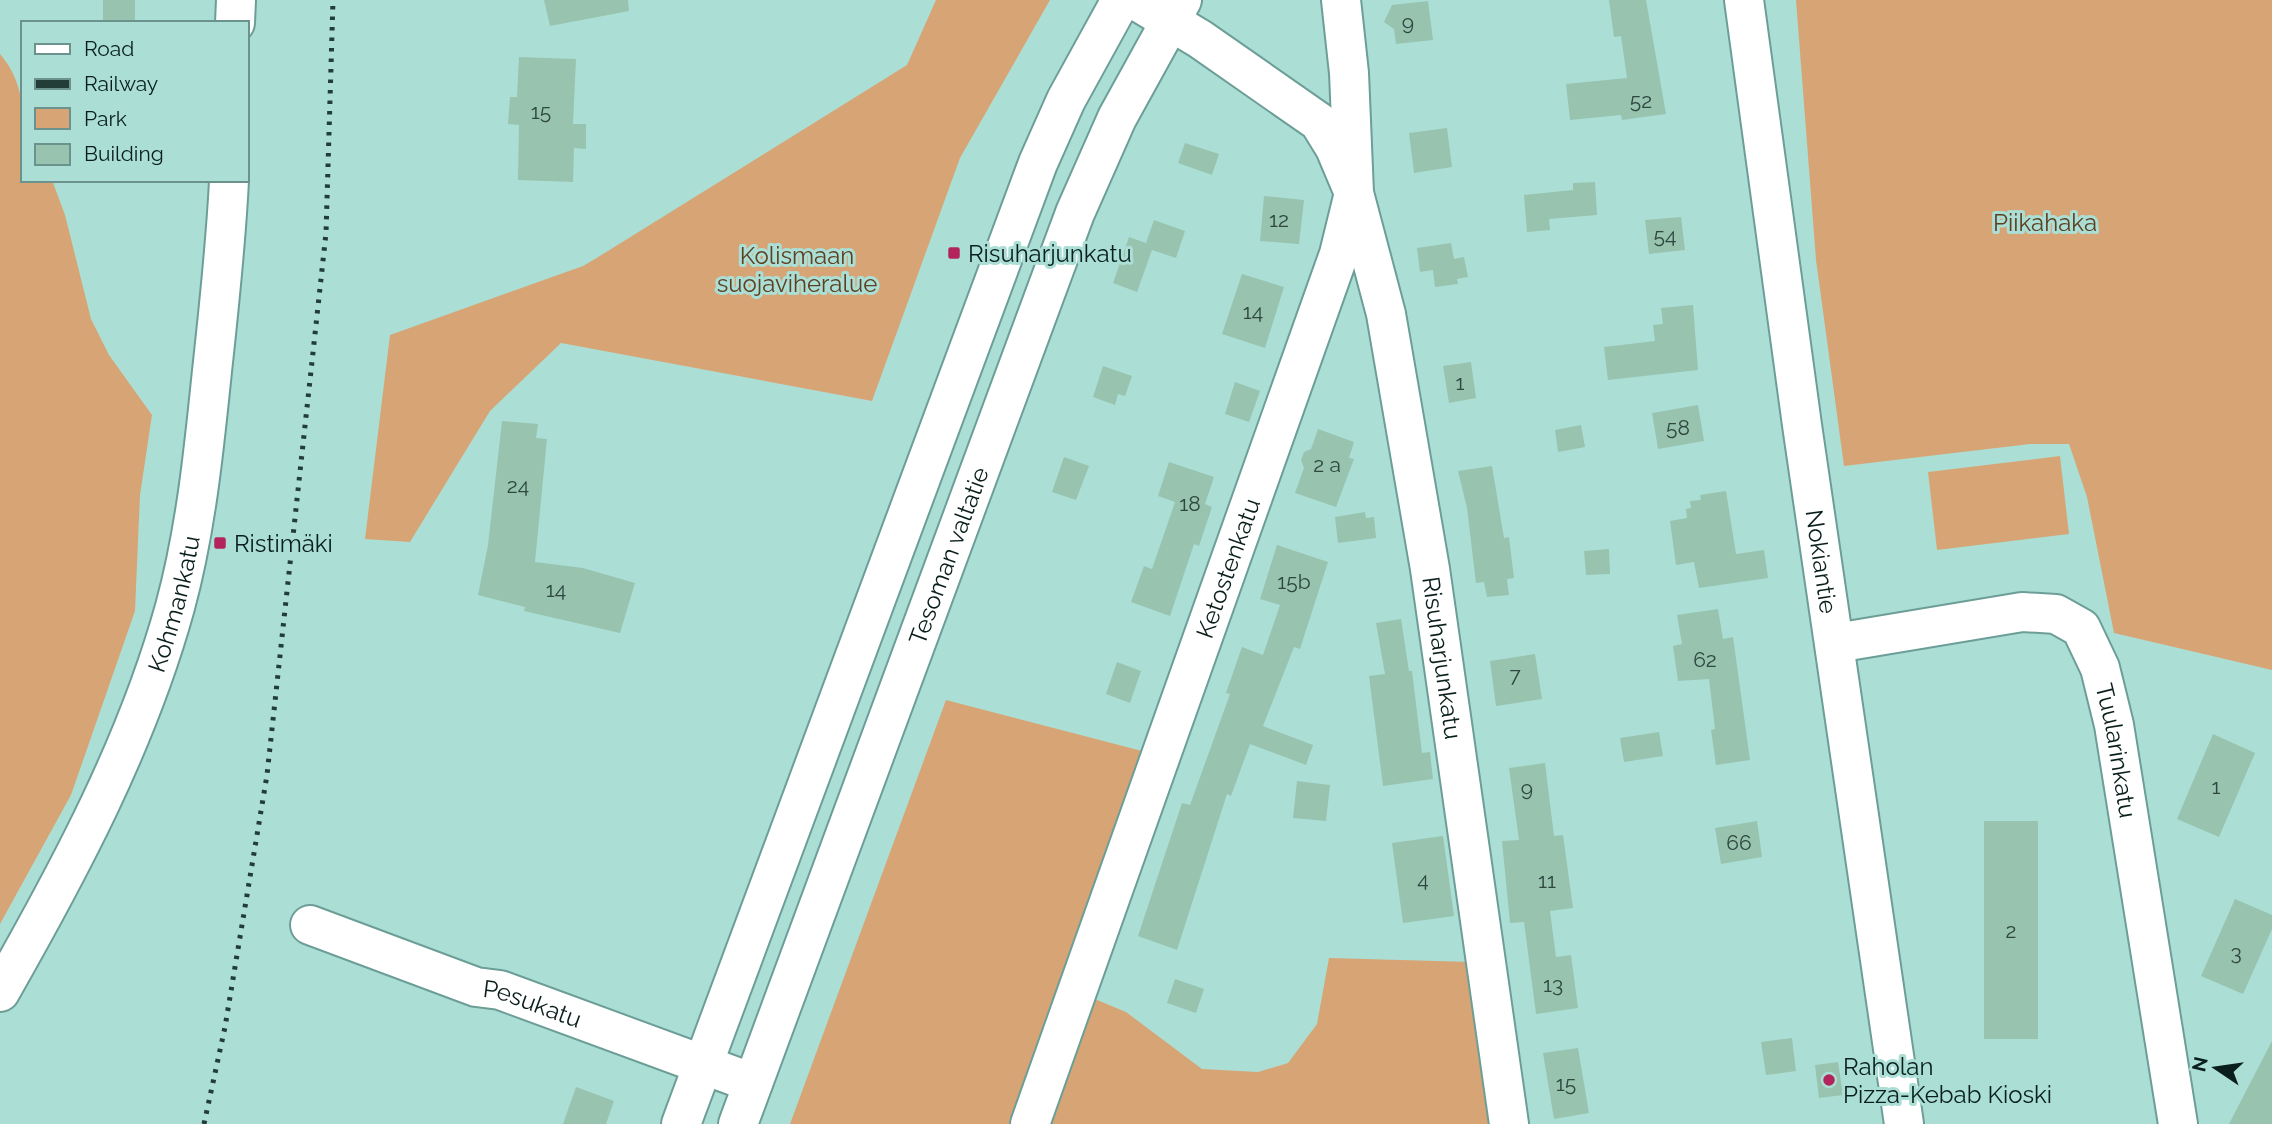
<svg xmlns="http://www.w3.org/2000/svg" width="2272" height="1124" viewBox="0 0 2272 1124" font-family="Raleway,sans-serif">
<rect width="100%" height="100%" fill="#abdfd6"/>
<!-- green -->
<g fill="#d7a575">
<polygon points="936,0 1050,0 960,158 872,401 561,343 490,411 410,542 365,539 390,335 583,266 595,259 907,65"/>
<polygon points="1796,0 2272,0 2272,670 2114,633 2087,497 2069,444 2030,444 1844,466 1816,260"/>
<path d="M0,54c31,35 23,82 23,126h29l13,35 26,104 18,36 43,60 -12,80 -5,116 -64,184 -71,129z"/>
<polygon points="2060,456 2069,534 1937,550 1928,472"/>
<polygon points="946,700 1142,751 1015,1124 790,1124"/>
<polygon points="1329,958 1473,962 1496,1124 1048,1124 1090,997 1126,1012 1202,1069 1258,1072 1288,1063 1317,1024"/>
</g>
<!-- building -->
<g fill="#98c3af">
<rect x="103" y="0" width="32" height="23"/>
<polygon points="544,0 628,0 629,11 550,26"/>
<polygon points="1609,0 1646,0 1666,114 1622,120 1621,115 1570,120 1566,84 1627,78 1621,36 1614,37"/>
<polygon points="1428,1 1433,40 1396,44 1394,29 1384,22 1392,5"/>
<polygon points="519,57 576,59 573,124 586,124 586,149 574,148 573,182 518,180 519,125 508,124 510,97 517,97"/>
<polygon points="1447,128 1452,167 1414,173 1409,133"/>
<polygon points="1185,143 1219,154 1212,175 1178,163"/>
<polygon points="1595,182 1597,215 1549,219 1550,230 1527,232 1524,195 1573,190 1573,183"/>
<polygon points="1264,196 1304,200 1299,244 1260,241"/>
<polygon points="1681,217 1685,250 1649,254 1645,220"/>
<polygon points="1154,220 1185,231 1176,258 1152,250 1137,292 1113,283 1129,237 1146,243"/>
<polygon points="1451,243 1454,259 1464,257 1468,277 1457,279 1458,284 1435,287 1433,270 1420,272 1417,248"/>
<polygon points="1242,274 1284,287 1265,348 1222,334"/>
<polygon points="1693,305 1698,370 1608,380 1604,347 1655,341 1653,325 1663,324 1661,308"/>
<polygon points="1471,362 1476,398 1449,403 1443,366"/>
<polygon points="1103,366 1132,376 1125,396 1118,394 1115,405 1093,397"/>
<polygon points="1235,382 1260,391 1249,422 1225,414"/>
<polygon points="1698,405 1704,441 1658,449 1652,413"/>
<polygon points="502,421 538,424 536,438 547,439 535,562 583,568 635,583 620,633 524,611 525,607 478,595 488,545"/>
<polygon points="1581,425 1585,447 1558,452 1555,430"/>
<polygon points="1318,429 1354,442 1349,458 1354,459 1336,507 1295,493 1304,468 1301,460 1304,452 1311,449"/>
<polygon points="1064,457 1089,466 1076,500 1052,492"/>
<polygon points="1169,462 1214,477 1205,504 1212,507 1199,546 1194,544 1170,616 1131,602 1144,566 1152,569 1175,502 1158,496"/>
<polygon points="1492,466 1504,538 1509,537 1514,578 1507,579 1509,595 1487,597 1484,582 1476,583 1467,508 1458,471"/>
<polygon points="1726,491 1736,554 1764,550 1768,578 1699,588 1694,562 1676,565 1670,521 1687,518 1686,509 1691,508 1690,501 1701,500 1700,495"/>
<polygon points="1365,512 1366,518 1374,517 1376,538 1338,543 1335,517"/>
<polygon points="1277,545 1328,562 1300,649 1294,647 1263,726 1313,745 1306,765 1250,744 1231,796 1227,794 1177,950 1138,936 1182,803 1190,805 1230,694 1226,693 1242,647 1263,655 1280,605 1260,599"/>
<polygon points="1609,549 1610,574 1586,575 1584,551"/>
<polygon points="1718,609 1723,639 1733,637 1750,760 1716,765 1711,730 1715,729 1709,679 1678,681 1673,646 1682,644 1677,615"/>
<polygon points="1401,619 1409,671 1412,671 1422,753 1430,752 1433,779 1383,786 1369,676 1385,674 1376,623"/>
<polygon points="1535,654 1542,699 1496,706 1490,661"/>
<polygon points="1117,662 1141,671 1130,703 1106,694"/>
<polygon points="1659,732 1663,756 1624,762 1620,738"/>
<polygon points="2213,734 2255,753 2219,837 2177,819"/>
<polygon points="1545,763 1554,836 1563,835 1573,908 1550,911 1556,957 1571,955 1578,1008 1536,1014 1524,922 1510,923 1502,841 1519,840 1509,768"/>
<polygon points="1297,781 1330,785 1326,821 1293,818"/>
<polygon points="1757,821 1762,857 1721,864 1715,828"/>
<rect x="1984" y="821" width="54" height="218"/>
<polygon points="1443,836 1454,916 1403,923 1392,843"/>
<polygon points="2235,899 2272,915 2272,929 2243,994 2201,976"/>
<polygon points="1175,979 1204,989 1196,1013 1167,1003"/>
<polygon points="1792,1038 1796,1071 1766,1075 1761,1042"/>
<polygon points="2272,1041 2272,1124 2229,1124"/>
<polygon points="1578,1048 1589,1113 1554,1119 1543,1053"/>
<polygon points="1838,1062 1843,1095 1819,1098 1815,1065"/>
<polygon points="576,1087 614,1101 606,1124 563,1124"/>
</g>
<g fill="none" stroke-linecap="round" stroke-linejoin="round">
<!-- minor casing -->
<g stroke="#6c9e97" stroke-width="42">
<g id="minor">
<path id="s1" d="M1135,0l65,39 119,83 16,26 19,45 32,121 44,255 79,555"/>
<polyline points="235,23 236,0"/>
<path id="s2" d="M1836,643l186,-31 34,2 25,14 19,40 14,57 64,399"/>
<path id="s3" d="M310,925l166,62 24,3 253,93"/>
<path id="s4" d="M0,992c70,-123 137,-248 175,-385 21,-77 29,-158 37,-236 7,-64 14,-127 17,-191"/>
<path id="s5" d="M1030,1124l309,-870 15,-61 -5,-120 -8,-73"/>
</g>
</g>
<!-- major casing -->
<g stroke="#6c9e97" stroke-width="42">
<g id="major">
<path id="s6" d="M1744,0l58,425 102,699"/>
<polyline points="681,1124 1038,163 1066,100 1121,0"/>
<path id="s7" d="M738,1124l337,-911 42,-95 65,-118"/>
</g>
</g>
<!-- minor -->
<use href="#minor" stroke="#fff" stroke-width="38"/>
<!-- major -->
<use href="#major" stroke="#fff" stroke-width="38"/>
<!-- rail -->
<polyline stroke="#223c38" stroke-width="5" stroke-dasharray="3.5 7" stroke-linecap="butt" points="204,1124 225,1027 267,775 326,233 333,0"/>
</g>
<!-- markers -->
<g fill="#b3255a" stroke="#abdfd6" stroke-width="2.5">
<rect x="947" y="246" width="14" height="14" rx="3.5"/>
<rect x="213" y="536" width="14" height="14" rx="3.5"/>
<circle cx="1829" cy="1080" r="7"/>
</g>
<g text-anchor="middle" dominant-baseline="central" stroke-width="6" stroke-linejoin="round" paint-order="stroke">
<!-- number labels -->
<g font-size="21" fill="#2e4841">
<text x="1408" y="22">9</text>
<text x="1641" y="100">52</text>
<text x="541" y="111">15</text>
<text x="1279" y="219">12</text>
<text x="1665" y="235">54</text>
<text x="1253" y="311">14</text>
<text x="1460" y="382">1</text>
<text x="1678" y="427">58</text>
<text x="1327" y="464">2 a</text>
<text x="518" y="485">24</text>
<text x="1190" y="503">18</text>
<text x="1294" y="581">15b</text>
<text x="556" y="589">14</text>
<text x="1705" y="659">62</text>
<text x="1515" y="674">7</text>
<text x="2216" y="786">1</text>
<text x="1527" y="788">9</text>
<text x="1739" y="842">66</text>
<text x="1423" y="879">4</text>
<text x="1547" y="880">11</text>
<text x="2011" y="930">2</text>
<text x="2236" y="952">3</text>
<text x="1553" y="984">13</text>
<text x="1566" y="1083">15</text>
</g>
<!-- park labels -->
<g font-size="24" fill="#5e3f20" stroke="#abdfd6">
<text x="2045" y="222">Piikahaka</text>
<text x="797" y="255">Kolismaan<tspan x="797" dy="28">suojaviheralue</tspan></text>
</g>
<!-- poi labels -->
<g font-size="24" fill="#0a1f1c" stroke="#abdfd6" text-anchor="start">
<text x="968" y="253">Risuharjunkatu</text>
<text x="234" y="543">Ristimäki</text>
<text x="1843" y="1066">Raholan<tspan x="1843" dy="28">Pizza-Kebab Kioski</tspan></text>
</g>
<!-- street labels -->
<g font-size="24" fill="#0a1f1c" stroke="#abdfd6">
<text stroke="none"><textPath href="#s7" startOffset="606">Tesoman valtatie</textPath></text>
<text stroke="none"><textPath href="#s6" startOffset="567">Nokiantie</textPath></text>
<text stroke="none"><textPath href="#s5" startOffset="590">Ketostenkatu</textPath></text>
<text stroke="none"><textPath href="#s4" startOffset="427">Kohmankatu</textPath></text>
<text stroke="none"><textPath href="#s1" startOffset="774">Risuharjunkatu</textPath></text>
<text stroke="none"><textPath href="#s2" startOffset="380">Tuularinkatu</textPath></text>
<text stroke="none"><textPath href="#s3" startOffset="236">Pesukatu</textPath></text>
</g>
</g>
<!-- legend -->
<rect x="21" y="21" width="228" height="161" fill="#abdfd6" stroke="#6b928c" stroke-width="2"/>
<rect x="35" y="44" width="35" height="10" fill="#ffffff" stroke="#6b928c" stroke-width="2"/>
<text x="84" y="56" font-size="21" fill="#0a1f1c">Road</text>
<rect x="35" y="79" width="35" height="10" fill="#223c38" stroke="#6b928c" stroke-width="2"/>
<text x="84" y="91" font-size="21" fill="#0a1f1c">Railway</text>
<rect x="35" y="108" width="35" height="21" fill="#d7a575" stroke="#6b928c" stroke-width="2"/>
<text x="84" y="126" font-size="21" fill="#0a1f1c">Park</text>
<rect x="35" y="144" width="35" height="21" fill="#98c3af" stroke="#6b928c" stroke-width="2"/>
<text x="84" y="161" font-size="21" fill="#0a1f1c">Building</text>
<!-- north arrow -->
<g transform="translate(2216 1068) rotate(283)" stroke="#abdfd6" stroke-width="5" paint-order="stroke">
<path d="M0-5L12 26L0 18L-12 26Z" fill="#0a1f1c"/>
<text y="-10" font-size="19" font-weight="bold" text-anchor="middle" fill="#0a1f1c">N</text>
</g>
</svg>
